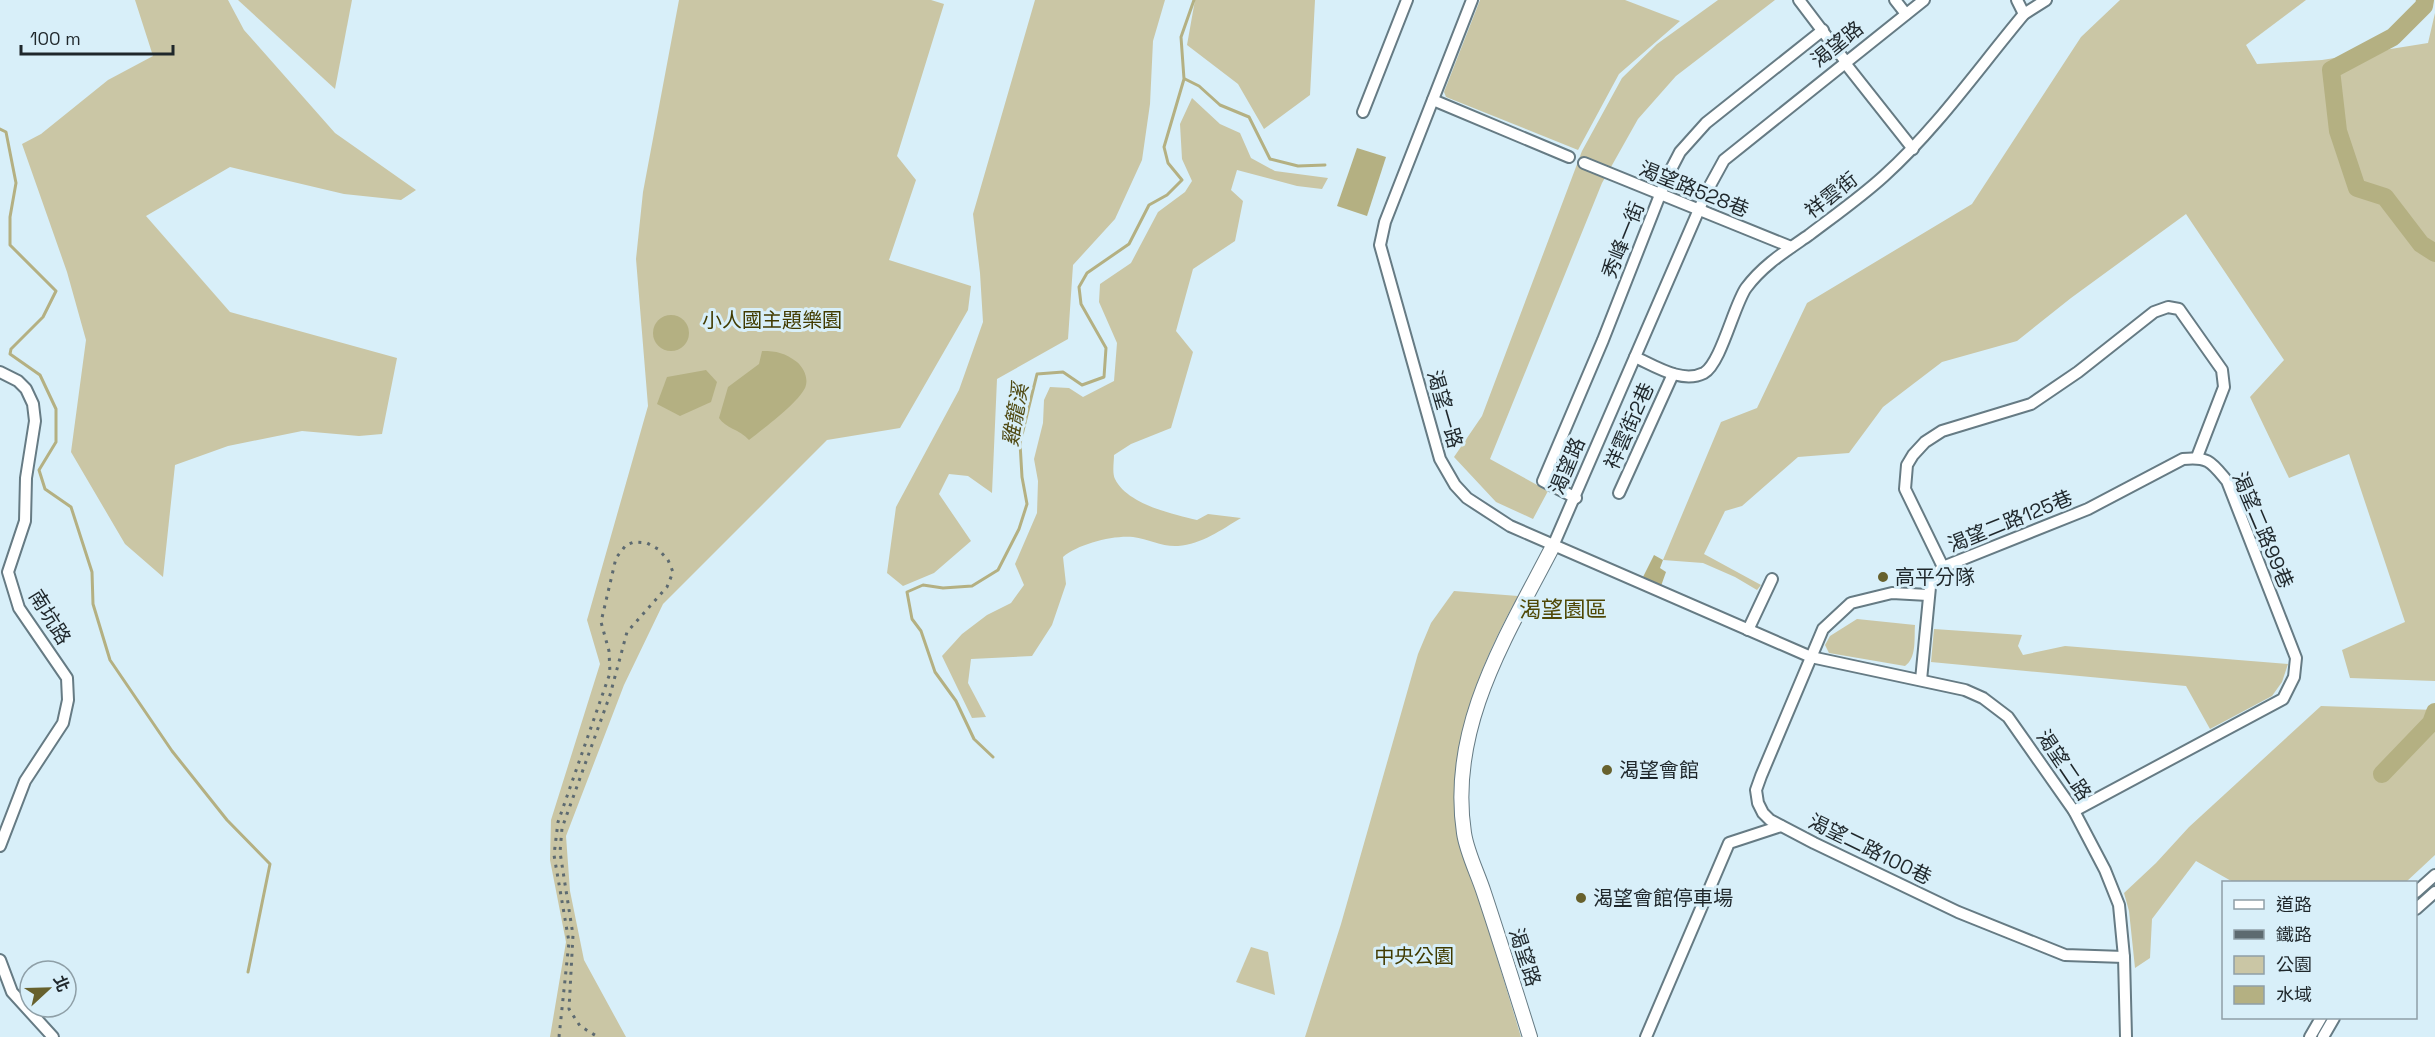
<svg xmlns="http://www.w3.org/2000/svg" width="2435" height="1037" viewBox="0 0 2435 1037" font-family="'Space Grotesk','Noto Sans TC',sans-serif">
<rect width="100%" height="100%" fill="#d8eff9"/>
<!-- green -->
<g fill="#cac6a5">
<polygon points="135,0 228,0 244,30 335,133 416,190 401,200 344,194 230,167 146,216 230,312 397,358 382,434 359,436 302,431 228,446 175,465 163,577 125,544 71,452 86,340 67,272 22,144 41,134 108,80 153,56"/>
<polygon points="238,0 352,0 335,89"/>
<polygon points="679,0 931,0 944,4 897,156 916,180 889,260 971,286 968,310 900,428 827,440 663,604 624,685 566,836 570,891 584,960 626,1037 550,1037 566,942 550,860 551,820 600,664 587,620 648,406 636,259 643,192"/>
<polygon points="1035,0 1165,0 1153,41 1150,104 1142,160 1115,219 1073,265 1068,339 997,379 992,493 968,476 949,474 939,494 971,541 934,573 903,586 887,573 896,507 959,390 983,322 980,273 973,214"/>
<polygon points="1195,0 1315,0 1310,95 1264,129 1238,84 1187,45"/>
<polygon points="1480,0 1625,0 1680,21 1619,74 1578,150 1446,97 1444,92"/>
<polygon points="1718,0 1775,0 1676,76 1638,119 1602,183 1490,459 1548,491 1533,519 1496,502 1454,457 1482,416 1582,151 1622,78 1657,44"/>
<polygon points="2120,0 2306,0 2246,45 2257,64 2322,60 2428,43 2435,13 2435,681 2350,678 2342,650 2405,622 2349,454 2289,478 2250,397 2284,360 2186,214 2071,298 2017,341 1942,362 1883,407 1849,453 1798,457 1742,506 1725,511 1704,554 1761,585 1757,590 1735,577 1703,563 1663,560 1721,422 1757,408 1807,303 1972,204 2081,37"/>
<path d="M1192,98l28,26 20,9 11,25 24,13 53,7 -6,11 -25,-3 -60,-16 -6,20 12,11 -8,40 -42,28 -17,62 17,21 -22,76 -40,16 -17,11c0,7 -2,18 1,24 12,25 57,35 82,41l11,-6 33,4c-20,12 -39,26 -63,28 -16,1 -29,-7 -45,-9 -20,-2 -55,7 -70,20l3,27 -14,41 -20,31 -61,3 -3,24 18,34 -14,1 -30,-62 20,-22 25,-19 24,-12 13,-18 -9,-21 22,-51 1,-32 -4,-22 9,-36 1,-23 6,-13 19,1 14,9 31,-16 3,-38 -18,-41 1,-18 31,-21 27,-51 27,-20 7,-11 -10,-22 -2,-35z"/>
<path d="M1454,591l64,5c-38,69 -70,146 -62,226l65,215h-216l36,-113 77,-270 13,-31z"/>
<path d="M1857,619l58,6c-1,13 2,33 -10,41l-76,-13 -4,-8 5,-9z"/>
<polygon points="1934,629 2022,635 2018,646 2023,655 2065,646 2288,664 2282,682 2272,696 2210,729 2186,686 1931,662"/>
<polygon points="2321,706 2435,710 2435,855 2406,882 2233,882 2196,861 2152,919 2150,958 2135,968 2129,911 2124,893 2156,863 2189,827"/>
<polygon points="1251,947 1268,952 1275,995 1236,982"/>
</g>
<!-- water -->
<g fill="#b4b082">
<polygon points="1357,148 1386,157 1367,216 1337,206"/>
<circle cx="671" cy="333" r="18"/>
<path d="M762,351c15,0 23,2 35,11 7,6 12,17 8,26 -8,16 -41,40 -56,52 -10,-11 -24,-12 -30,-22l9,-31 31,-23z"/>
<polygon points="706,370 717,382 711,402 680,416 657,404 667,377"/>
<polygon points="1654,555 1663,560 1660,568 1666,572 1661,586 1643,577"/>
</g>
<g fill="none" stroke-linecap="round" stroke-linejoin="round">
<!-- stream -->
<g stroke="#b4b082" stroke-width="3">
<polyline points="1185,79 1199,86 1220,105 1249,117 1270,159 1298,166 1325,165"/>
<polyline points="0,129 6,132 16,183 10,217 10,245 56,291 43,317 11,349 10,354 40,375 56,409 56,442 39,470 45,489 71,507 92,572 93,604 110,660 172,751 227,820 270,864 248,972"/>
<polyline points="993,757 974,739 956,701 935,672 921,631 912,619 907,592 923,585 943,588 972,586 998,570 1019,529 1027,504 1022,477 1020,443 1037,374 1063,372 1082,385 1104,377 1106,348 1081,304 1079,287 1087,273 1129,244 1149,205 1167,195 1182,180 1168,163 1164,147 1184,79 1181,37 1194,0"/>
</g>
<!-- river -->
<g stroke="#b4b082" stroke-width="18">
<polyline points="2425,0 2424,6 2393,37 2331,70 2338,131 2357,188 2385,197 2421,244 2435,253"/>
<polyline points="2382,774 2431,723 2435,712"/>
</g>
<!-- minor casing -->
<g stroke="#667b84" stroke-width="14">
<g id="minor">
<polyline points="1472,0 1385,222 1380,245 1440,459 1455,485 1467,498 1510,526 1811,657 1965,690 1983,698 2008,717 2074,811 2105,870 2119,905 2124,957 2126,1037"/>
<polyline points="1799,0 1846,62"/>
<polyline points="1895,0 1906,14"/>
<polyline points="2017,0 2024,14"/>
<polyline points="1845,63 1913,149"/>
<polyline points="1433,100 1569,157"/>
<polyline points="1363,112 1407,0"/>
<polyline points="1584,163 1791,247"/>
<path d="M1635,357c20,9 47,27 69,16 17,-10 30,-68 42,-85 17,-23 40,-37 63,-53 25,-19 52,-38 75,-59 53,-48 94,-107 140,-162l22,-14"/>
<polyline points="0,372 18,381 26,389 33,404 35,421 26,478 25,521 8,572 19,608 67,678 68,700 63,723 25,781 0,846"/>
<polyline points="1619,493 1673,374"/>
<polyline points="1576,498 1543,481 1603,340 1667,177 1680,152 1706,123 1823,30"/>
<polyline points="1553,546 1707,191 1724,160 1924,0"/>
<polyline points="1943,567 1905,489 1907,465 1913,455 1925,442 1942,431 2031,404 2078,372 2154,312 2168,307 2179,309 2222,370 2224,387 2197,457"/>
<polyline points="1928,595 1892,593 1851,603 1823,629 1761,776 1756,790 1758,803 1763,813 1770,820 1814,843 1958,912 2065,955 2124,957"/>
<polyline points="1748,630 1772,579"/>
<path d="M1921,680l9,-93 5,-12 8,-8 145,-58 95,-50c26,-3 29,4 44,22l69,177 -2,19 -11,22 -209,112"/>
<polyline points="2416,892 2435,875"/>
<polyline points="2416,909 2435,892"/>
<polyline points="0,960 12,992 53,1037"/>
<polyline points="1646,1037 1729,843 1781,826"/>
<polyline points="2310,1037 2321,1018"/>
<polyline points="2323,1037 2334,1018"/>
</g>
</g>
<!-- tertiary casing -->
<g stroke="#667b84" stroke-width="16">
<path id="tertiary" d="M1530,1037c-15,-48 -30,-96 -46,-144 -6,-19 -17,-40 -20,-60 -16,-106 42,-196 89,-287"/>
</g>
<!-- minor -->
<use href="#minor" stroke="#fff" stroke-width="10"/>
<!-- tertiary -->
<use href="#tertiary" stroke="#fff" stroke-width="14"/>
<!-- rail -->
<polyline stroke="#5d6a70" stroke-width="3" stroke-dasharray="3 6" stroke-linecap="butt" points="559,1037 569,942 554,855 558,822 610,673 609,651 601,622 616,558 626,545 634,542 647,543 658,549 668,560 673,572 667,587 627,632 610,695 562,828 560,852 573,935 569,1009 580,1026 598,1037"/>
</g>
<!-- markers -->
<g fill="#67612d" stroke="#d8eff9" stroke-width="2">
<circle cx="1883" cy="577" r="6"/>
<circle cx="1607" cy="770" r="6"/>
<circle cx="1581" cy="898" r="6"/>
</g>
<g text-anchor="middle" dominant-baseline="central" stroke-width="6" stroke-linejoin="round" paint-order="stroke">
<!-- street labels -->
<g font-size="20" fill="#1f272b" stroke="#d8eff9">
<text transform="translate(1837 44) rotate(-39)">渴望路</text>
<text transform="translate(1694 189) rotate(22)">渴望路528巷</text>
<text transform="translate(1831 195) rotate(-38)">祥雲街</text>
<text transform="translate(1623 240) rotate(-68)">秀峰一街</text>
<text transform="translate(1445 409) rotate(74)">渴望一路</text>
<text transform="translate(1629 426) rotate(-66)">祥雲街2巷</text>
<text transform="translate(1567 466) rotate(-67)">渴望路</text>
<text transform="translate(2010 521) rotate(-22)">渴望二路125巷</text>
<text transform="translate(2263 530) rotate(67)">渴望二路99巷</text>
<text transform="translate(50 617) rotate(58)">南坑路</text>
<text transform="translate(2064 765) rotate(56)">渴望二路</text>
<text transform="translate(1870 849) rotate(26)">渴望二路100巷</text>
<text transform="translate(1525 957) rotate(72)">渴望路</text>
</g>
<!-- park labels -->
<g font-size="20" fill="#413b00" stroke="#d8eff9">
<text x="772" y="320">小人國主題樂園</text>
<text x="1414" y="956">中央公園</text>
</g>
<!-- poi labels -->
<g font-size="20" fill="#1f272b" stroke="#d8eff9" text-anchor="start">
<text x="1895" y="577">高平分隊</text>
<text x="1619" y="770">渴望會館</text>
<text x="1593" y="898">渴望會館停車場</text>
</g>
<!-- water labels -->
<g font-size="21" font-style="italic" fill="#4f4912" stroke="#d8eff9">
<text transform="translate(1015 415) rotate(-80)">雞籠溪</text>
</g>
<!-- quarter labels -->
<g font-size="22" fill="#4f4806" stroke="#d8eff9">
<text x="1563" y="609">渴望園區</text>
</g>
</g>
<!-- legend -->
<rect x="2222" y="881" width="195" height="138" fill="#d8eff9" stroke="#8e9fa7" stroke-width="1.5"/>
<rect x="2234" y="900" width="30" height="9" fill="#ffffff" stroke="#8e9fa7" stroke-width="1.5"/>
<text x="2276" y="911" font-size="18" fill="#1f272b">道路</text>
<rect x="2234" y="930" width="30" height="9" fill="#5d6a70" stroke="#8e9fa7" stroke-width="1.5"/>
<text x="2276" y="941" font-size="18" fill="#1f272b">鐵路</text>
<rect x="2234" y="956" width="30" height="18" fill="#cac6a5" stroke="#8e9fa7" stroke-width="1.5"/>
<text x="2276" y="971" font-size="18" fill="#1f272b">公園</text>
<rect x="2234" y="986" width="30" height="18" fill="#b4b082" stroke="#8e9fa7" stroke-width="1.5"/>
<text x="2276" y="1001" font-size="18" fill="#1f272b">水域</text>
<!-- north arrow -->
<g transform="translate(48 989) rotate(68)"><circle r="28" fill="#d8eff9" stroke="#8e9fa7" stroke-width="1.5"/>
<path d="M0-4.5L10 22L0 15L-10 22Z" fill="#67612d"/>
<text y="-9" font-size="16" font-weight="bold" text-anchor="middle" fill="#1f272b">北</text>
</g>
<!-- scale -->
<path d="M21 45v9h152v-9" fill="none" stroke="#1f272b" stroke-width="3"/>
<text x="30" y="45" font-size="18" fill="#1f272b" stroke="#d8eff9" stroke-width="4.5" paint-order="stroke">100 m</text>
</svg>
